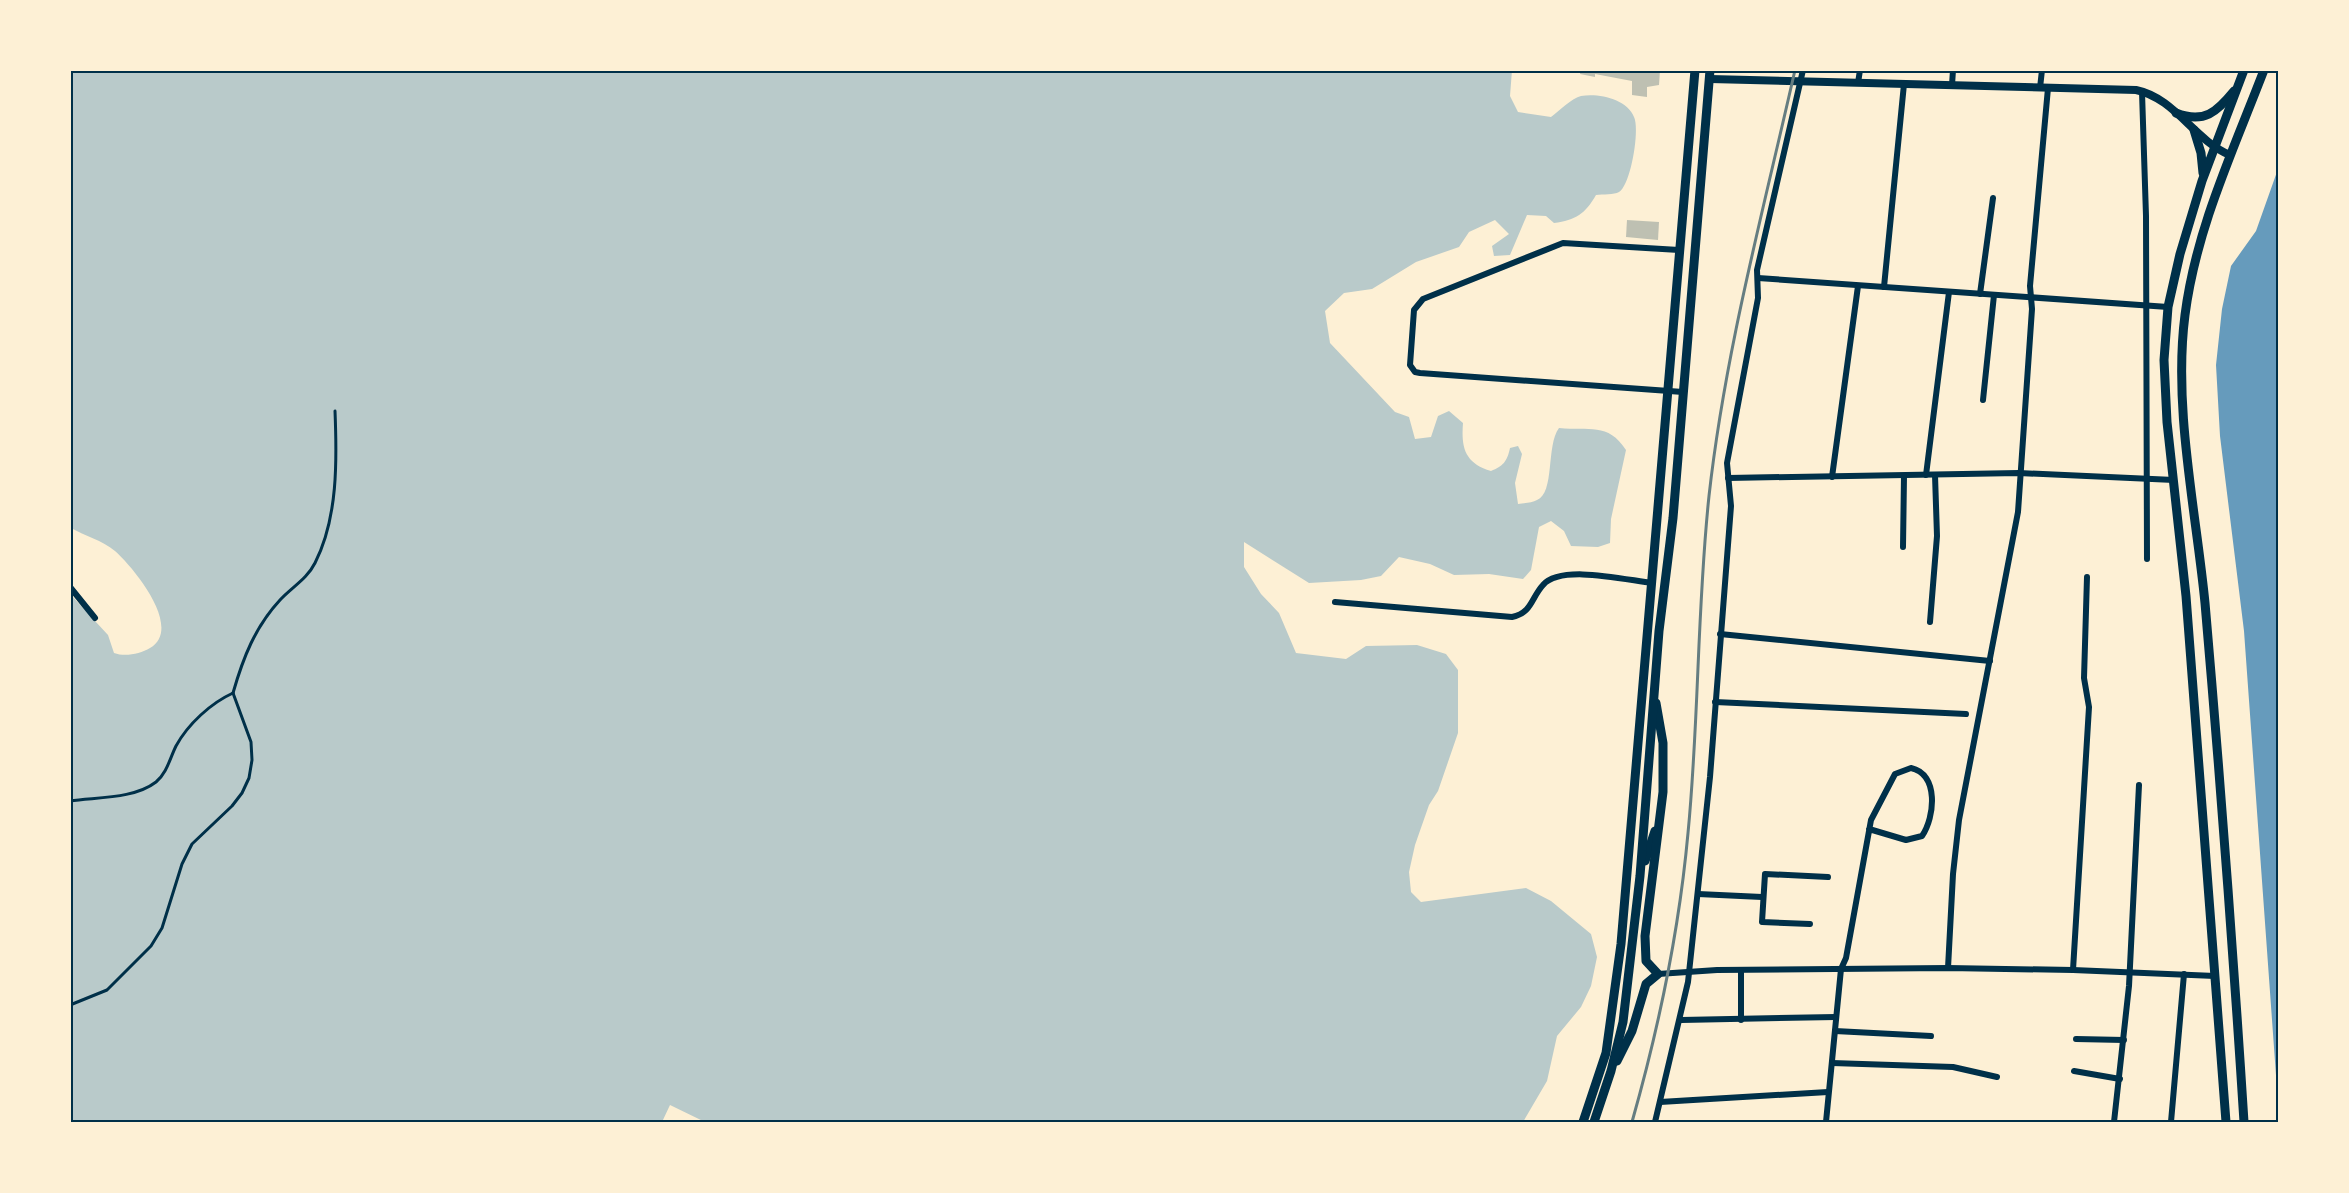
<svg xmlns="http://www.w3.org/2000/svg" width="2349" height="1193" viewBox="0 0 2349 1193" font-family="Barlow,sans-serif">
<rect width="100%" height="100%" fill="#fdf0d5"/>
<!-- green -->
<path fill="#b9caca" d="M1512,70l-2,26 8,16 33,5c8,-6 21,-19 30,-21 18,-3 46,3 53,21 6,12 -3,68 -15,75 -5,3 -16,2 -23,3 -11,19 -20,25 -42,28l-8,-7 -19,-1 -17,40 -16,1 -2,-10 17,-12 -14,-14 -26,12 -10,15 -43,15 -44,27 -28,4 -19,18 5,32 65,69 14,5 6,22 16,-2 7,-21 11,-5 14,12c-2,25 2,40 28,48 12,-5 16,-9 19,-23l8,-2 4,8 -7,29 3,21c6,-1 14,-1 19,-4 18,-7 9,-55 22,-72 30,3 49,-6 67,22l-15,69 -1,24 -12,4 -27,-1 -7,-15 -13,-10 -12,6 -8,43 -8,9 -34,-5 -35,1 -24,-11 -31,-7 -18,19 -20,4 -52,3 -65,-41v25l17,27 18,19 17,40 50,6 20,-13 51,-1 29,9 12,16v63l-20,58 -9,14 -14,40 -6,27 2,20 10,10 105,-14 25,13 40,33 6,23 -6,29 -10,21 -24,29 -10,45 -24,41h-818l-35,-17 -8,17h-591v-527l37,40 6,18c11,4 26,1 36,-5 34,-20 -17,-81 -35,-97 -13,-11 -30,-15 -44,-23v-457z"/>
<!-- water -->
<polygon fill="#669bbc" points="2278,169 2278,1103 2244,631 2220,436 2216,365 2222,309 2231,266 2256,231"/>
<!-- building -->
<g fill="#bec0b2">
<polygon points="1581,70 1660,70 1659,85 1647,87 1647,97 1632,95 1632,81 1595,74 1595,77 1580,74"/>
<polygon points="1627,220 1659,222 1658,240 1626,237"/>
</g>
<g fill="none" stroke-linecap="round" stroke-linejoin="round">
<!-- service -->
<g stroke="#003049" stroke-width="3">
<path d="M233,693c10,-35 22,-66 47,-93 12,-13 27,-21 35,-37 23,-45 22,-103 20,-152"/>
<path d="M70,801c27,-4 64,-2 86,-19 11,-9 14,-24 20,-36 12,-22 35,-43 57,-53"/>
<polyline points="70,1005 107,990 151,946 162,928 182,864 192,844 232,806 242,793 249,778 252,760 251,742 233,693"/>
</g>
<!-- minor -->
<g stroke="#003049" stroke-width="6">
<polyline points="1858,83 1860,70"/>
<polyline points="1952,85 1953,70"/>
<polyline points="2040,88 2042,70"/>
<polyline points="2142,92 2146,216 2147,559"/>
<polyline points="1679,250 1563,243 1423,299 1414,310 1410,365 1415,372 1420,373 1683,392"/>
<polyline points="1758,278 2168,307"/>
<polyline points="1884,287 1904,84"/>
<polyline points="1980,294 1993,198"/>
<polyline points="1983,400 1994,295"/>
<polyline points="1926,475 1949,292"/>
<polyline points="1832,477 1858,286"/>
<polyline points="1728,478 2019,473 2174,480"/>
<polyline points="1903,547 1904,476"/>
<polyline points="70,587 95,618"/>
<path d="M1335,602l177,15c20,-4 19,-19 31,-32 18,-21 83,-5 109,-2"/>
<polyline points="1930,622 1937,536 1935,475"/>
<polyline points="1720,634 1990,661"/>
<polyline points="1715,702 1966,714"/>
<polyline points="1698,894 1762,897"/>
<polyline points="1810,924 1762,922 1765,874 1828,877"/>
<polyline points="1948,968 1953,874 1959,820 2018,512 2032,309 2030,286 2048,88"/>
<polyline points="2073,970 2089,707 2084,678 2087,577"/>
<polyline points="1658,974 1717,970 1948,968 2073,970 2215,976"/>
<polyline points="1681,1020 1836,1017"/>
<polyline points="1741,1020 1741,970"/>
<polyline points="1835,1031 1931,1036"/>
<polyline points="2076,1039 2124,1040"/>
<polyline points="1832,1063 1953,1067 1997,1077"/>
<polyline points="2074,1071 2120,1079"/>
<polyline points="1660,1102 1828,1092"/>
<polyline points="1655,1122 1688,982 1710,777 1731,506 1727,463 1758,298 1757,270 1803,70"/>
<path d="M1826,1122l15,-153 5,-11 25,-138 24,-46 16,-6c28,6 24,49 11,68l-16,4 -37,-11"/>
<polyline points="2114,1122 2129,986 2139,785"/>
<polyline points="2171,1122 2184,974"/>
</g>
<!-- tertiary -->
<path stroke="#003049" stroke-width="8" d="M1710,79l426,11c39,8 58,50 94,65"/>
<!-- primary -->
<g stroke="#003049" stroke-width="9">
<path d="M2176,113c28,11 41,-1 58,-22"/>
<polyline points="2194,130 2201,153 2203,173"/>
<polyline points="1645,861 1655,831"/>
<polyline points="1617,1061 1632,1031 1646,984 1658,974 1646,961 1645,936 1663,792 1663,743 1656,703"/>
<polyline points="1583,1122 1606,1053 1621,944 1695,70"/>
<polyline points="1594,1122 1611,1071 1623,1022 1640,876 1659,631 1673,518 1710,70"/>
<polyline points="2226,1122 2186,596 2167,422 2164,360 2168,307 2180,254 2202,181 2244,70"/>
<path d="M2244,1122c-11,-173 -24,-346 -39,-519 -9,-92 -32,-196 -20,-288 11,-86 48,-164 79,-245"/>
</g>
<!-- rail -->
<path stroke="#657d81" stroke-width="3" d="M1632,1122c27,-95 47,-190 56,-289 11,-112 9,-225 21,-337 16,-144 54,-284 86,-426"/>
</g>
<!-- border -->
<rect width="2349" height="1193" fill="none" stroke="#fdf0d5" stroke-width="144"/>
<rect x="72" y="72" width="2205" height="1049" fill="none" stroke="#003049" stroke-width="2"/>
</svg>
